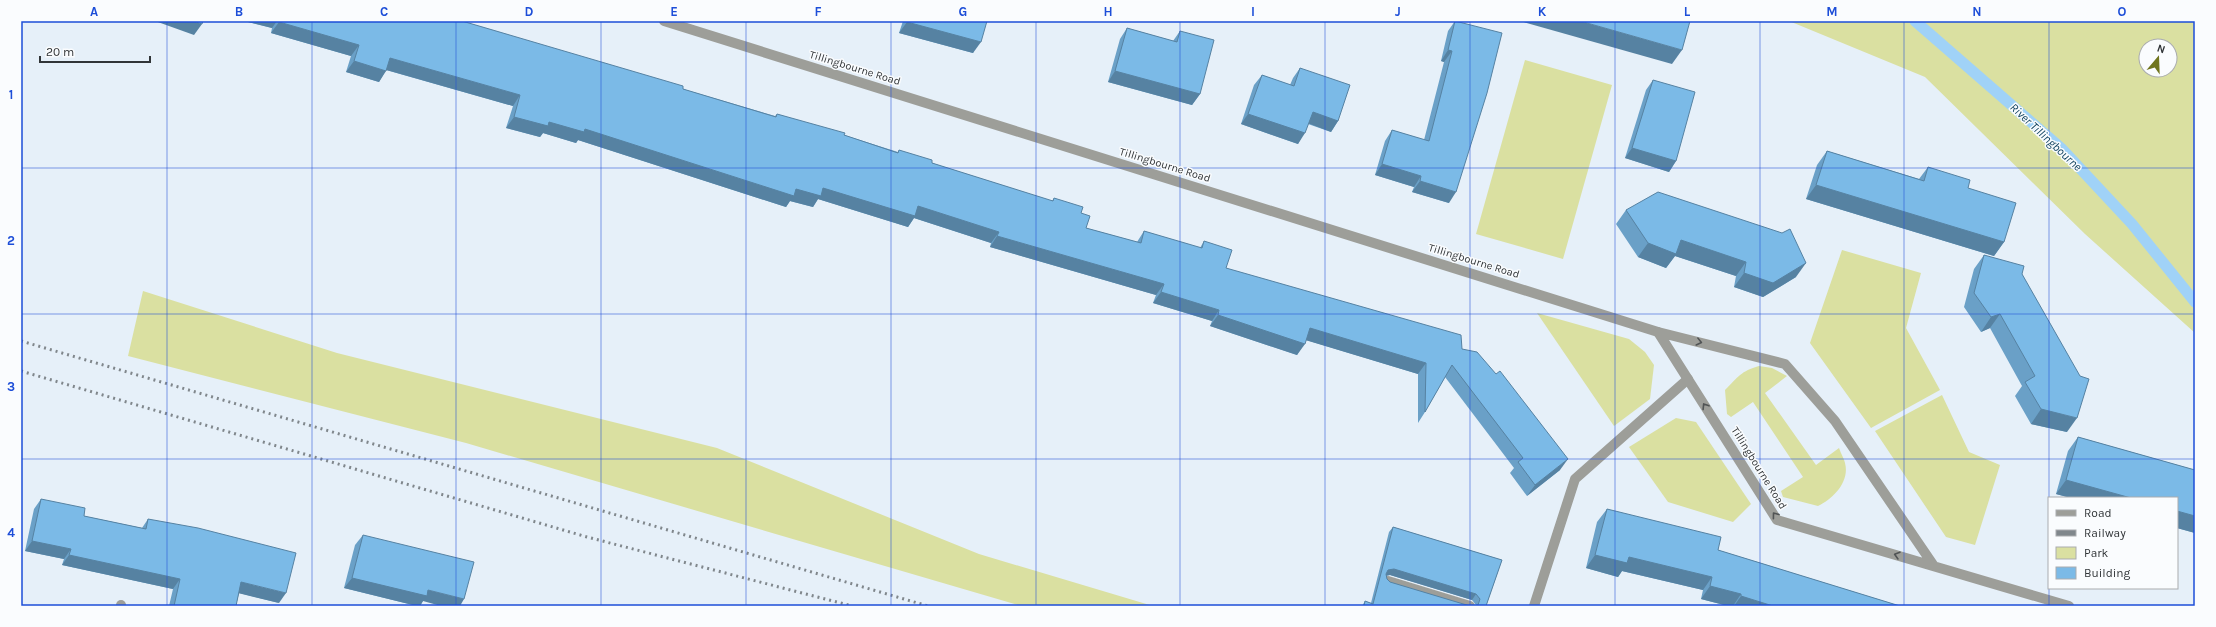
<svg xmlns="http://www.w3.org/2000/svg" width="2216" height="627" viewBox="0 0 2216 627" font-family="Karla,sans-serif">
<rect width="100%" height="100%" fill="#e6f0f9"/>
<!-- green -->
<g fill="#dae0a1" fill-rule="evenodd">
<path d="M1789,21h406v312l-110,-99 -160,-157zM2146,46h24v24h-24z"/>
<polygon points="1525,60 1612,85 1563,259 1476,234"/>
<polygon points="1842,250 1921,273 1906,328 1940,390 1871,428 1810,343"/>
<polygon points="143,291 337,353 717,448 979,554 1153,606 1021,606 466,443 128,356"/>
<polygon points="1537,313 1629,339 1645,352 1654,365 1650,399 1614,426"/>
<path d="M1759,366l13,2 15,8 -22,17 51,72 23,-17c2,6 5,10 6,15 5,19 -12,36 -27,43l-35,-9 -2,-6 22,-14 -50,-75 -22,15 -4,-3 -2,-24c13,-13 16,-19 34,-24z"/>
<polygon points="1942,395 1969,452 2000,465 1975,545 1946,537 1875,431"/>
<polygon points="1676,418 1696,422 1751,504 1733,522 1668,502 1629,447"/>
</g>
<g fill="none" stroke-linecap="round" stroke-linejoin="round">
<!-- stream -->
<polyline stroke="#a0d2f7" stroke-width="11" points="1915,21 2062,149 2132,224 2195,302"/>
<!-- minor -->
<g stroke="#9d9e99" stroke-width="10">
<polyline points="664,21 1658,332"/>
<polyline points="1934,566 1835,421 1785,364 1658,332 1777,520 2069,606"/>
<polyline points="1388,581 1470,606"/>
<polyline points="121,606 121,605"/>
<polyline points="1534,606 1575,479 1688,379"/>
</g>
<!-- rail -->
<g stroke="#80878c" stroke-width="3" stroke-dasharray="2 4" stroke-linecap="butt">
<polyline points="21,341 928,606"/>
<polyline points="21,371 587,537 852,606"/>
</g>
</g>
<!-- wall -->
<g fill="#6aa0c7">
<polygon points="244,21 462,21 683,89 775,116 777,114 898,152 899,150 932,163 1052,201 1054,198 1081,213 1086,228 1137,242 1144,231 1200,248 1204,241 1226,268 1462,349 1560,470 1527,496 1510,473 1514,468 1445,377 1425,412 1418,423 1418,374 1306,340 1297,355 1210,326 1212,321 1153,303 1156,295 990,247 991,243 914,218 908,227 818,199 813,207 790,201 786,207 578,140 576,143 543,133 540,137 506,128 513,106 386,70 379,82 346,72 351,56 271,33 272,28"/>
<polygon points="903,21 987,21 973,53 899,33"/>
<polygon points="1455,21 1449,203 1412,192 1414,187 1375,175 1385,141 1392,130 1424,140 1444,62 1441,61 1448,31"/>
<polygon points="1127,28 1173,41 1180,31 1200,94 1192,105 1108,82 1120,39"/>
<polygon points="1300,68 1338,121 1331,132 1308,124 1298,144 1241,124 1254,85 1262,75 1290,85 1293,78"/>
<polygon points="1653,80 1676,161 1669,172 1625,158 1646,90"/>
<polygon points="1827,151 1919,179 1928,167 1968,188 2004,242 1994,256 1806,199 1817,165"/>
<polygon points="1626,210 1796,277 1763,297 1734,287 1736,276 1675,256 1666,268 1638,257 1616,224"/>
<polygon points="1984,255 2022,274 2067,432 2031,424 2015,396 2022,386 1990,328 1981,332 1964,307 1974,269"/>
<polygon points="2078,437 2195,470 2195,533 2177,528 2177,498 2071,498 2056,494 2068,451"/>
<polygon points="41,499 84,516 142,528 148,519 279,603 239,593 236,606 169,606 173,589 62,565 64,559 25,551 34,509"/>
<polygon points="1607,509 1718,550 1900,606 1728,606 1701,599 1703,590 1622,571 1618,577 1586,568 1597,522"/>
<polygon points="1393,527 1502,560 1486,606 1476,606 1476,605 1472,600 1390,575 1386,576 1387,579 1390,582 1470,606 1362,606 1365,601 1371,603 1389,532"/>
<polygon points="363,535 423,601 420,606 417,606 344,588 355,545"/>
</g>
<!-- shaded-wall -->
<g fill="#5682a2">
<polygon points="155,21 193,21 202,24 194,35"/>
<polygon points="244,21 277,21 272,28"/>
<polygon points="1520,21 1580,21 1682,50 1672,64"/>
<polygon points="279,22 359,45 351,56 271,33"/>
<polygon points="907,22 981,42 973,53 899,33"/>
<polygon points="1448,50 1452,51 1444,62 1441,61"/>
<polygon points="390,58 520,95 513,106 383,69"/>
<polygon points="354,61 386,71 379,82 346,72"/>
<polygon points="1115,71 1200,94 1192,105 1108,82"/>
<polygon points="1313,112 1338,121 1331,132 1305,122"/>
<polygon points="1248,114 1305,133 1298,144 1241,124"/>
<polygon points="514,117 549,122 585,129 796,189 823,188 918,206 999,232 991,243 914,218 908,227 818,199 813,207 790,201 786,207 578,140 576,143 543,133 540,137 506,128"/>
<polygon points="1632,148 1676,161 1669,172 1625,158"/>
<polygon points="1382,164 1421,176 1414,187 1375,175"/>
<polygon points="1420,181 1456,192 1449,203 1412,192"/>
<polygon points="1816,185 2004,242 1994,256 1806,199"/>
<polygon points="997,236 1164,284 1156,295 990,247"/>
<polygon points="1681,240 1746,262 1736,276 1675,256 1666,268 1638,257 1648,243"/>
<polygon points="1806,263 1796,277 1763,297 1734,287 1744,273"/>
<polygon points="1161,292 1219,310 1212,321 1153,303"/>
<polygon points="2000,314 1990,328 1981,332 1991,317"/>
<polygon points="1218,315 1305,344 1297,355 1210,326"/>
<polygon points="1310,328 1426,363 1418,374 1302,339"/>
<polygon points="2041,409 2077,418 2067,432 2031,424"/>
<polygon points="1568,459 1560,470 1527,496 1535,485"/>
<polygon points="2066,480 2131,498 2071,498 2056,494"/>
<polygon points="2177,511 2195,516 2195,533 2177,528"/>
<polygon points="32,541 71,549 64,559 25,551"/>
<polygon points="69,555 180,579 173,589 62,565"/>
<polygon points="1595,555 1629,557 1712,577 1703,590 1622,571 1618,577 1586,568"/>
<polygon points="1394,569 1476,594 1472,600 1390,575 1384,576 1388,570"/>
<polygon points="352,578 428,590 464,599 460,606 441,606 423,601 420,606 417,606 344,588"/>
<polygon points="241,582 286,593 279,603 234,592"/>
<polygon points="1710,586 1741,594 1733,606 1728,606 1701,599"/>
<polygon points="1741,596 1773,606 1734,606"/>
</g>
<!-- building -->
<g fill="#7bbae7" stroke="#5682a2">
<polygon points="193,21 203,21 202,24"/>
<polygon points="279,21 462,21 683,86 683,89 776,117 777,114 845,133 844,135 898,153 899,150 932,160 932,163 1053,201 1054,198 1083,207 1081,213 1090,216 1086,228 1141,243 1144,231 1202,248 1204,241 1232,250 1226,268 1461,335 1462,349 1477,352 1496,374 1500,371 1568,459 1535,485 1518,462 1523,458 1452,365 1425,412 1426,363 1310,328 1305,344 1218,315 1219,310 1161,292 1164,284 997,236 999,232 918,206 915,216 823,188 821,196 796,189 794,196 585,129 584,132 549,122 548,126 514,117 520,95 390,58 386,71 354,61 359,45 279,22"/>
<polygon points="907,21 987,21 981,42 907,22"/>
<polygon points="1455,21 1502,33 1487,93 1456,192 1420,181 1421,176 1382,164 1392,130 1429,141 1452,51 1448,50"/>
<polygon points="1580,21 1690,21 1682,50"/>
<polygon points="1127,28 1177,42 1180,31 1214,40 1200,94 1115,71"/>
<polygon points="1300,68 1350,85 1338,121 1313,112 1305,133 1248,114 1262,75 1294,86"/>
<polygon points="1653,80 1695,92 1676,161 1632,148"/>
<polygon points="1827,151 1924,181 1928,167 1970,180 1968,188 2016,203 2004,242 1816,185"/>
<polygon points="1658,192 1782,233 1790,229 1806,263 1773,283 1744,273 1746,262 1681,240 1676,254 1648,243 1626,210"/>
<polygon points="1984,255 2024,266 2022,274 2080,376 2089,379 2077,418 2041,409 2025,382 2035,376 2000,314 1991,317 1974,293"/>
<polygon points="2078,437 2195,470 2195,516 2177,511 2177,498 2131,498 2066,480"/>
<polygon points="41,499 85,508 84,516 146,529 148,519 198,528 296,553 286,593 241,582 236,606 174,606 180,579 69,555 71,549 32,541"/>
<polygon points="1607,509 1721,537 1718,550 1900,606 1773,606 1741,596 1741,594 1710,586 1712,577 1629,557 1627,563 1595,555"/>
<polygon points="1393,527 1502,560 1486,606 1475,606 1478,605 1480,599 1476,594 1394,569 1388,570 1386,574 1387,579 1390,582 1470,606 1364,606 1365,601 1373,604"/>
<polygon points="363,535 474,562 464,599 428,590 427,596 352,578"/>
</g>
<!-- one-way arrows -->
<defs><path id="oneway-chevron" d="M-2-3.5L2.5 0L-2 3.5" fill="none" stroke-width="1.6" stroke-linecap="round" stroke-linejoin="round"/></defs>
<g stroke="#515455">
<use href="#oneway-chevron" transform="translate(1699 342) rotate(14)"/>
<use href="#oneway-chevron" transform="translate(1705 406) rotate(-122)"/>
<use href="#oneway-chevron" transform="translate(1775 515) rotate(-127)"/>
<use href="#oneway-chevron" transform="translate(1897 555) rotate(-164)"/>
</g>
<!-- grid -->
<path fill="none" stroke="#1d4ed8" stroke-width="1" stroke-opacity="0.55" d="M167,21v585M312,21v585M456,21v585M601,21v585M746,21v585M891,21v585M1036,21v585M1180,21v585M1325,21v585M1470,21v585M1615,21v585M1760,21v585M1904,21v585M2049,21v477M21,168h2174M21,314h2174M21,459h2174M2049,588v18"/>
<g text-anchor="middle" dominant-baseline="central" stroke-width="3" stroke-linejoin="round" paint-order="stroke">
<!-- street labels -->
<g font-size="11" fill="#313538" stroke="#fafcfe">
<text transform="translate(855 68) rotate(17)">Tillingbourne Road</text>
<text transform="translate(1165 165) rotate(17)">Tillingbourne Road</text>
<text transform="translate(1474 261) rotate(17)">Tillingbourne Road</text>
<text transform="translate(1759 468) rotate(58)">Tillingbourne Road</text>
</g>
<!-- water labels -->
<g font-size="12" font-style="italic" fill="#083c5a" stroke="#fafcfe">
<text transform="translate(2046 137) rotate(43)">River Tillingbourne</text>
</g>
</g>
<!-- border -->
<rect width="2216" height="627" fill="none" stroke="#fafcfe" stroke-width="44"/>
<!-- legend -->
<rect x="2048" y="497" width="130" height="92" fill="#fafcfe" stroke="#aaacaf"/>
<rect x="2056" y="510" width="20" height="6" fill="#9d9e99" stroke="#aaacaf"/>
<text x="2084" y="517" font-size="12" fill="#313538">Road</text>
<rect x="2056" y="530" width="20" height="6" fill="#80878c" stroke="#aaacaf"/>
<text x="2084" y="537" font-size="12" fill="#313538">Railway</text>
<rect x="2056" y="547" width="20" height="12" fill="#dae0a1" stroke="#aaacaf"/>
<text x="2084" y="557" font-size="12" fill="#313538">Park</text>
<rect x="2056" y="567" width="20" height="12" fill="#7bbae7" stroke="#aaacaf"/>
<text x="2084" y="577" font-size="12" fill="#313538">Building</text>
<!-- north arrow -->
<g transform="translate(2158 58) rotate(19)"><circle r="19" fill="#fafcfe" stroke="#aaacaf"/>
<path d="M0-3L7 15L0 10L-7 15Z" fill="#70751d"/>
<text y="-6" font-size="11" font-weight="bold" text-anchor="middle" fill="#313538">N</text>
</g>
<!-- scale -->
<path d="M40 56v6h110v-6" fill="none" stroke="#313538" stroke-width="2"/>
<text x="46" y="56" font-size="12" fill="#313538" stroke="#fafcfe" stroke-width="3" paint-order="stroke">20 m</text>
<rect x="22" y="22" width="2172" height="583" fill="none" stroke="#1d4ed8" stroke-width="1.5"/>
<g font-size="13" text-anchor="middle" font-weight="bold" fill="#1d4ed8">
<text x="94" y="16">A</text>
<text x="239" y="16">B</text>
<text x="384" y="16">C</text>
<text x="529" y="16">D</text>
<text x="674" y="16">E</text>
<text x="818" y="16">F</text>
<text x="963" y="16">G</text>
<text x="1108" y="16">H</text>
<text x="1253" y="16">I</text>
<text x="1398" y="16">J</text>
<text x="1542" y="16">K</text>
<text x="1687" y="16">L</text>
<text x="1832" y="16">M</text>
<text x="1977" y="16">N</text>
<text x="2122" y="16">O</text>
<text x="11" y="99">1</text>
<text x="11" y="245">2</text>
<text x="11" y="391">3</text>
<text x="11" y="537">4</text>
</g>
</svg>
